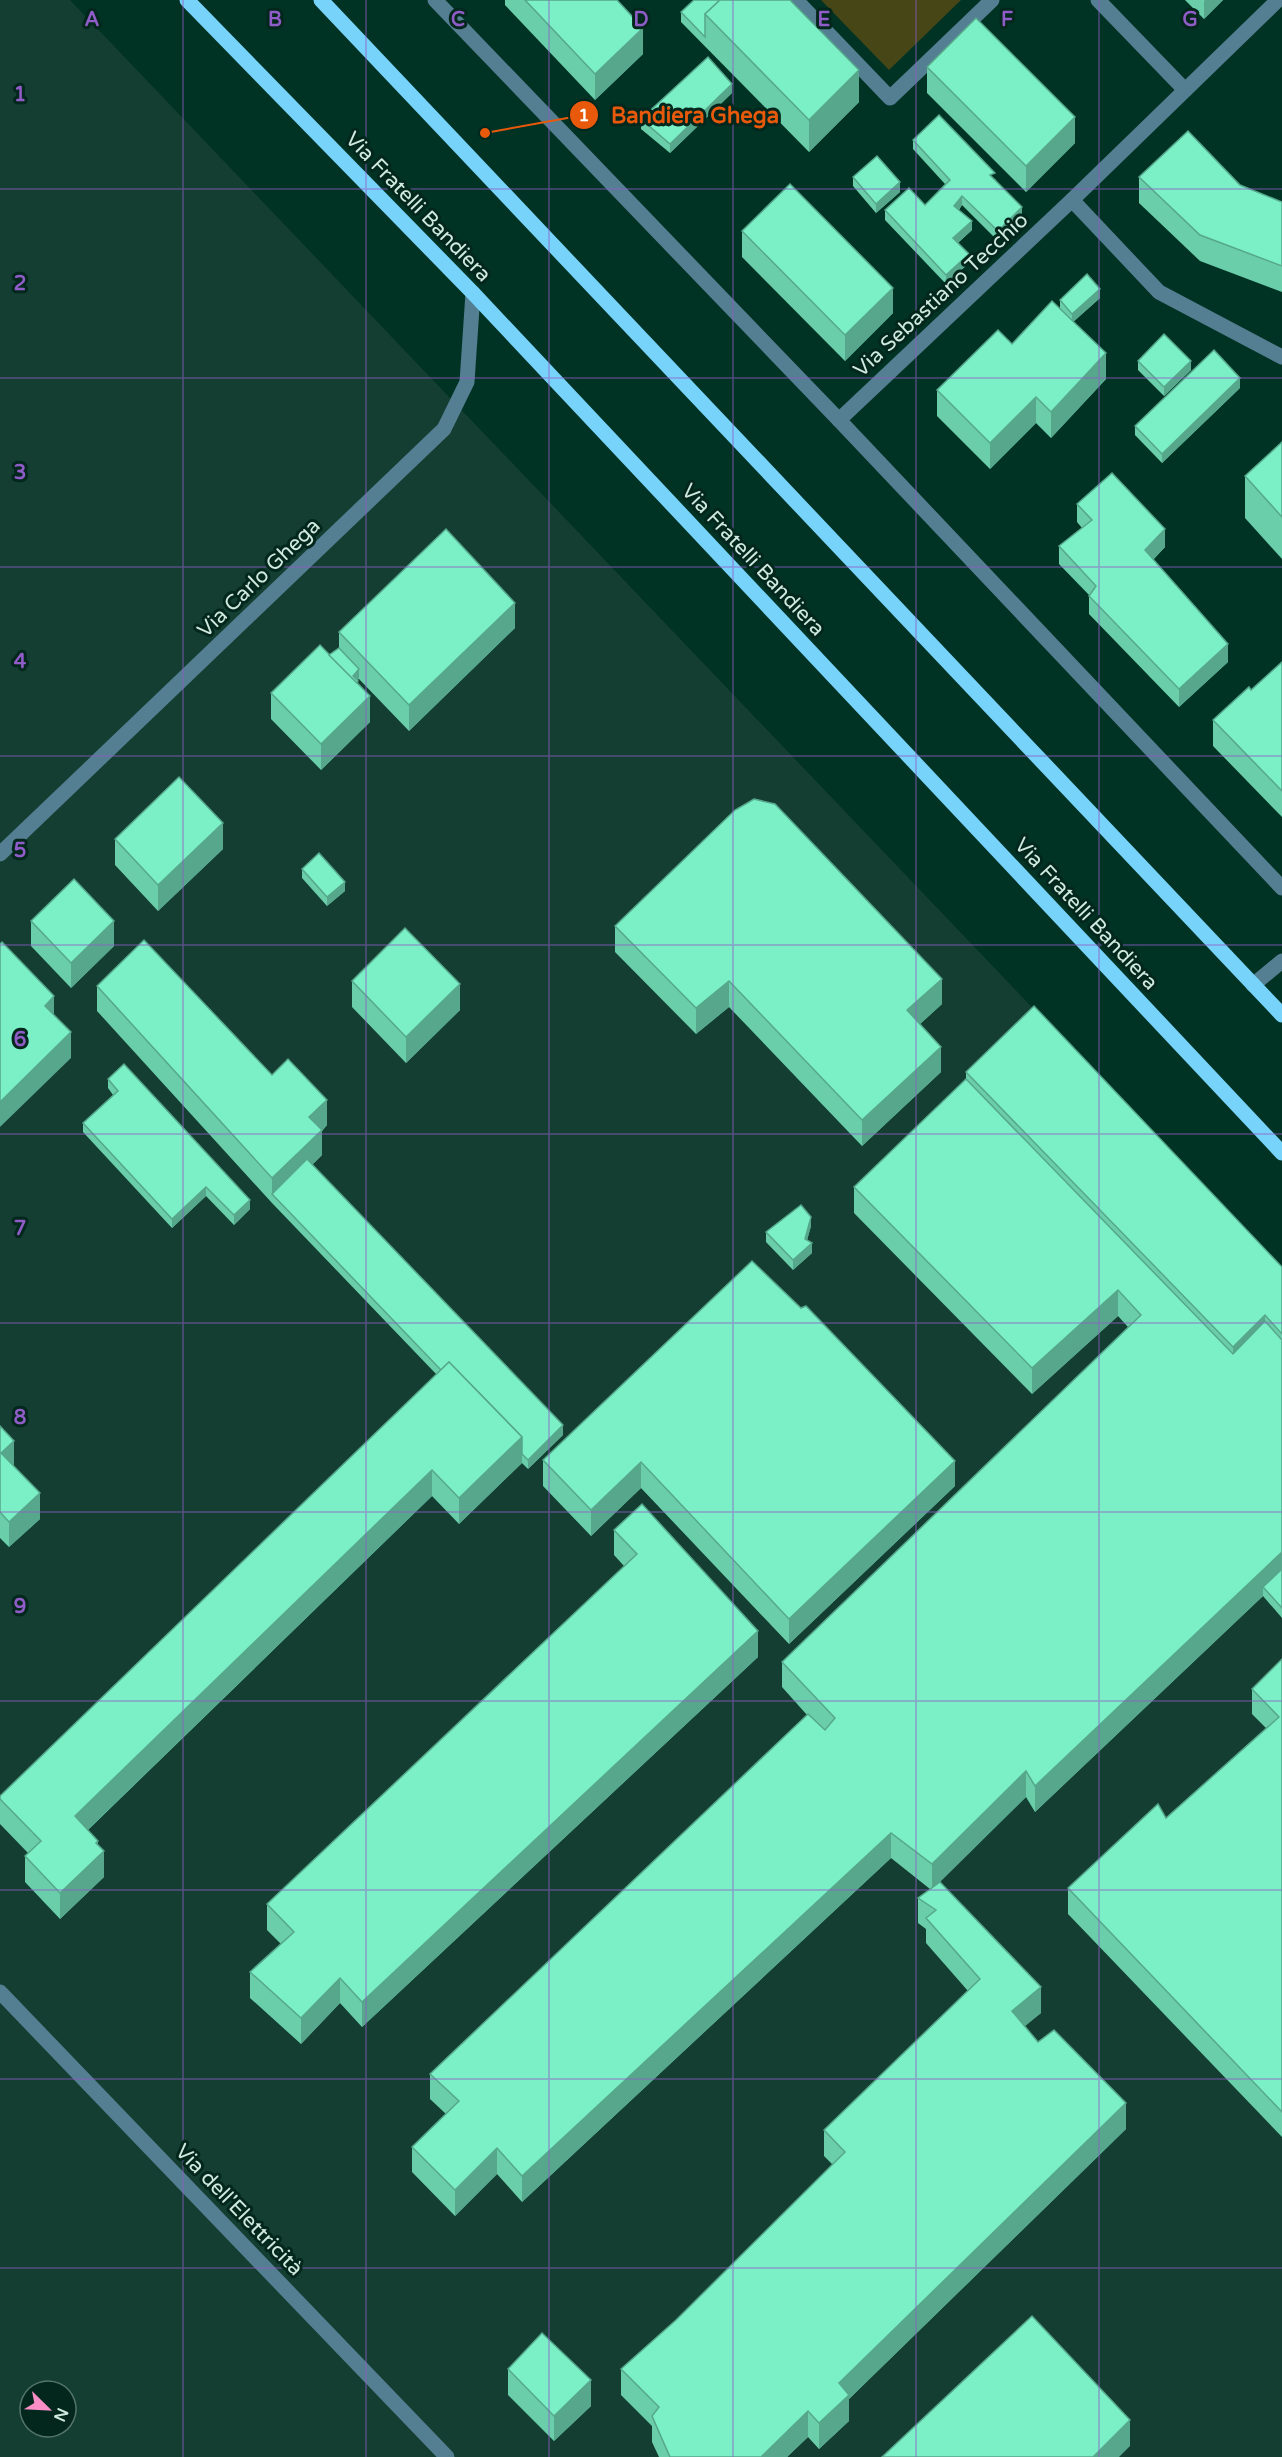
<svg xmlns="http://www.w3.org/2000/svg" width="1282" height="2457" viewBox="0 0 1282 2457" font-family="'Varela Round',sans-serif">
<rect width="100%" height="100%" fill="#003324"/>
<!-- built -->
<path fill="#133e31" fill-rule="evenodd" d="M0,0h70l1212,1269v1188h-1282zM30,2391h36v36h-36z"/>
<!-- green -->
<polygon fill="#474616" points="821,0 961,0 889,70"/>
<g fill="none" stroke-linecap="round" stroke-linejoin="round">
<!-- minor -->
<g stroke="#547e91" stroke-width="15">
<polyline points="435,0 839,420 1282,888"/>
<polyline points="796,0 890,98 992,0"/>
<polyline points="1098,0 1185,90"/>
<polyline points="1072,200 1159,292 1282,357"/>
<polyline points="839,420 1072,200 1278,0"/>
<polyline points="0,854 444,429 467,382 473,293"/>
<polyline points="1253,985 1282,961"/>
<polyline points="0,1992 447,2457"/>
</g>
<!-- major -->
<g stroke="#77d3fa" stroke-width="15">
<polyline points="187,0 473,293 1282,1153"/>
<polyline points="321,0 1282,1015"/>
</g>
</g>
<!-- wall -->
<g fill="#6aceaa">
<polygon points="505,0 617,0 643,54 595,100 505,5"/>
<polygon points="694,0 859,102 809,152 681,22 681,12"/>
<polygon points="1185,0 1223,0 1204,19"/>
<polygon points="927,67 1075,143 1026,192 927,93"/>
<polygon points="732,93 670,153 641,129 641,119"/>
<polygon points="913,140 995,179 1022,217 998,241 962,205 959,210 972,230 958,243 969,263 946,284 885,220 885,210 925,205 945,184 913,149"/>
<polygon points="853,177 900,192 876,213 853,186"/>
<polygon points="1139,177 1240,185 1282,202 1282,292 1200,261 1139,203"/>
<polygon points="742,231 893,313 845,361 742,257"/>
<polygon points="1100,298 1073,322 1106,379 1051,438 1036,423 990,469 937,416 937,390 1012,344 1060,309 1060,300"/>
<polygon points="1138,361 1191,370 1164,396 1138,370"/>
<polygon points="1240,388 1162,463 1135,435 1135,426"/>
<polygon points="1282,442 1282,559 1245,518 1245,476"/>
<polygon points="1077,504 1165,547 1153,560 1228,662 1179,707 1089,614 1089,595 1059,564 1059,546 1082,528 1077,522"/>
<polygon points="515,628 409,731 359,679 357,680 358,684 370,722 321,770 271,719 271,693 339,648 339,632"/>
<polygon points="1282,663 1282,817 1213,746 1213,720 1251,690"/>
<polygon points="115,839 223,849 158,911 115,865"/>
<polygon points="302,869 345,891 327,906 302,878"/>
<polygon points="31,921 114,946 71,988 31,946"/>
<polygon points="615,926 942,1004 920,1024 941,1072 862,1146 729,1007 696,1034 615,952"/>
<polygon points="352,981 460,1010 406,1063 352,1007"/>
<polygon points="97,986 272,1075 327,1125 322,1131 322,1155 312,1165 563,1435 528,1469 522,1463 459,1524 432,1496 88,1830 98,1845 104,1877 60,1919 25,1882 25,1856 28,1853 0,1824 0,1796 437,1375 272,1203 97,1011"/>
<polygon points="966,1072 1282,1267 1282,1618 1263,1596 1035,1812 1026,1797 938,1883 1041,2013 1024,2026 1038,2042 1126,2129 849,2399 849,2421 819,2449 808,2437 787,2457 659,2457 652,2442 652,2426 621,2395 621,2369 676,2320 833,2165 824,2156 824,2130 968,1991 926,1943 926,1929 918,1923 918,1898 930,1889 891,1858 522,2202 497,2174 455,2216 412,2172 412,2147 446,2114 430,2099 430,2074 807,1715 782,1687 782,1662 1128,1327 1118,1316 1032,1394 854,1213 854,1187 966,1079"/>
<polygon points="108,1079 250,1209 234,1225 206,1196 172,1228 83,1132 83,1123 113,1095 108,1088"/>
<polygon points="811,1226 807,1240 812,1253 793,1270 766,1242 766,1232"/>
<polygon points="752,1261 955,1486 789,1644 641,1488 591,1536 543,1486 543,1460"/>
<polygon points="0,1426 14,1467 40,1519 9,1547 0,1538"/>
<polygon points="614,1530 758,1657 362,2027 340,2003 301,2044 250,1998 250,1972 281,1944 267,1930 267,1904 624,1566 614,1555"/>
<polygon points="1282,1659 1282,2137 1068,1914 1068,1888 1166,1818 1266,1728 1252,1714 1252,1689"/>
<polygon points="508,2369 591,2406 554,2441 508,2395"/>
</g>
<!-- shaded-wall -->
<g fill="#56a78b">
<polygon points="1205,0 1223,0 1204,19 1204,1"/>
<polygon points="643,28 643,54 595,100 595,74"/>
<polygon points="859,70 859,102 809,152 809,120"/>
<polygon points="732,84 732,93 670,153 670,144"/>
<polygon points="1075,117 1075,143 1026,192 1026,166"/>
<polygon points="900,182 900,192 876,213 876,204"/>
<polygon points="962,196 962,205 954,215 954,206"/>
<polygon points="1022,207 1022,217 998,241 998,231"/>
<polygon points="972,221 972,230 953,247 953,238"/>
<polygon points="969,254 969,263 946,284 946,275"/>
<polygon points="893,288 893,313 845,361 845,335"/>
<polygon points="1100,289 1100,298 1072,323 1072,314"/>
<polygon points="1106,353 1106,379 1051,438 1051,412"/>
<polygon points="1191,361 1191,370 1164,396 1164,387"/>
<polygon points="1240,378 1240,388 1162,463 1162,454"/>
<polygon points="1036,397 1036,423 990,469 990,443"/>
<polygon points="1165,529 1165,547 1145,568 1145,550"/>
<polygon points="515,603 515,628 409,731 409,705"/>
<polygon points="1228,644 1228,662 1179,707 1179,689"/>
<polygon points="359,669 359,678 353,685 353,676"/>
<polygon points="370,696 370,722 321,770 321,744"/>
<polygon points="223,823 223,849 158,911 158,885"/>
<polygon points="345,882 345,891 327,906 327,897"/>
<polygon points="114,921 114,946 71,988 71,963"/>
<polygon points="942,979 942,1004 907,1036 907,1010"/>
<polygon points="729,981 729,1007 696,1034 696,1008"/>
<polygon points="460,984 460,1010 406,1063 406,1037"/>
<polygon points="54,996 54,1022 45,1006"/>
<polygon points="71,1032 71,1058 0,1127 0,1102"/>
<polygon points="941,1047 941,1072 862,1146 862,1120"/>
<polygon points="327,1100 327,1125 322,1131 322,1155 277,1199 272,1194 272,1203 272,1178 309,1117"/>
<polygon points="206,1187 206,1196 172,1228 172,1219"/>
<polygon points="250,1200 250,1209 234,1225 234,1215"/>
<polygon points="811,1217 811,1226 805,1248 805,1239"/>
<polygon points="812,1243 812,1253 793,1270 793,1260"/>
<polygon points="1118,1290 1118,1316 1032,1394 1032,1368"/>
<polygon points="1265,1315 1265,1347 1233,1380 1233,1347"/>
<polygon points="563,1425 563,1435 528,1469 528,1460"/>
<polygon points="522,1437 522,1463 459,1524 459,1498"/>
<polygon points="14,1441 14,1466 1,1479 1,1453"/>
<polygon points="955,1461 955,1486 789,1644 789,1619"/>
<polygon points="641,1462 641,1488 591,1536 591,1510"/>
<polygon points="432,1470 432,1496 75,1842 75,1816"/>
<polygon points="40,1493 40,1519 9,1547 9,1522"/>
<polygon points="1282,1552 1282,1578 1263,1587 1263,1596 1035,1812 1035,1786"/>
<polygon points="758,1631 758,1657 362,2027 362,2002"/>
<polygon points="1026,1771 1026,1797 932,1890 932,1864"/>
<polygon points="891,1833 891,1858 522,2202 522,2176"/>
<polygon points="98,1841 98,1856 104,1851 104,1877 60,1919 60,1893"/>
<polygon points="340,1978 340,2003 301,2044 301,2018"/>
<polygon points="1041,1987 1041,2013 1012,2037 1012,2011"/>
<polygon points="1126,2103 1126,2129 849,2399 849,2421 819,2449 819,2423 839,2383"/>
<polygon points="497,2148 497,2174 455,2216 455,2190"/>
<polygon points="591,2380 591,2406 554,2441 554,2416"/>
<polygon points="808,2411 808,2437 787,2457 761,2457"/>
<polygon points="1130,2420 1130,2446 1119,2457 1093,2457"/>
</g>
<!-- building -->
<g fill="#7befc6" stroke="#56a78b" stroke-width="1.5">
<polygon points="525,0 617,0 643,28 595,74"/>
<polygon points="694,0 720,0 705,14 705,37 681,12"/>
<polygon points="720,0 790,0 859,70 809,120 705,14"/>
<polygon points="976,18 1075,117 1026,166 927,67"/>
<polygon points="708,57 732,84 670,144 641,119"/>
<polygon points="939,115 995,173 990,175 1022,207 998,231 962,196 954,206 972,221 953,238 969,254 946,275 885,210 909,188 925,205 950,180 913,140"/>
<polygon points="1188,131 1240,185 1282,202 1282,266 1200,235 1139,177"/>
<polygon points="877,156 900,182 876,204 853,177"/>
<polygon points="790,184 893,288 845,335 742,231"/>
<polygon points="1087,274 1100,289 1072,314 1060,300"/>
<polygon points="1052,301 1106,353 1051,412 1036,397 990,443 937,390 998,330 1012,344"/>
<polygon points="1164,334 1191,361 1164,387 1138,361"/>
<polygon points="1214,350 1240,378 1162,454 1135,426"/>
<polygon points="1282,442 1282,517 1245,476"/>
<polygon points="1112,473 1165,529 1145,550 1228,644 1179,689 1089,596 1096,586 1059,546 1092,520 1077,504"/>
<polygon points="446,529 515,603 409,705 339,632"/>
<polygon points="320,645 370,696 321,744 271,693"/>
<polygon points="339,648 359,669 353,676 358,681 357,683 329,655"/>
<polygon points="1282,662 1282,791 1213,720 1249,687 1251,690"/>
<polygon points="179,777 223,823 158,885 115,839"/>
<polygon points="754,799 775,804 942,979 907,1010 941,1047 862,1120 729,981 696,1008 615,926 735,810"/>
<polygon points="319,853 345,882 327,897 302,869"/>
<polygon points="74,879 114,921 71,963 31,921"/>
<polygon points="405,928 460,984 406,1037 352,981"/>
<polygon points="144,940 272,1075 288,1059 327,1100 309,1117 322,1130 272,1178 97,986"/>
<polygon points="2,942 54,996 45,1006 71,1032 0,1102 0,944"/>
<polygon points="1034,1006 1282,1267 1282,1334 1265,1315 1233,1347 966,1072"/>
<polygon points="124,1064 250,1200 234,1215 206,1187 172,1219 83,1123 118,1091 108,1079"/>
<polygon points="966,1079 1233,1354 1265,1321 1282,1340 1282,1552 1035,1786 1026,1771 932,1864 891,1833 522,2176 497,2148 455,2190 412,2147 459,2101 430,2074 808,1714 825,1730 835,1718 782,1662 1141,1315 1118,1290 1032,1368 854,1187"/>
<polygon points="307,1159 563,1425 528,1460 522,1454 522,1437 449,1362 441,1370 272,1194"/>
<polygon points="801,1205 811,1217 805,1239 812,1243 793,1260 766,1232"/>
<polygon points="752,1261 801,1308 806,1306 955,1461 789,1619 641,1462 591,1510 543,1460"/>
<polygon points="449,1362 522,1437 459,1498 432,1470 75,1816 98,1841 96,1843 104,1851 60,1893 25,1856 41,1841 0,1799 0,1796"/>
<polygon points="0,1426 14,1441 1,1453 40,1493 9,1522 0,1512"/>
<polygon points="642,1504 758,1631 362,2002 340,1978 301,2018 250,1972 294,1932 267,1904 637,1554 614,1530"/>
<polygon points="1282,1569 1282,1608 1263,1587"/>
<polygon points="1282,1659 1282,2112 1068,1888 1158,1804 1166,1818 1279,1717 1252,1689"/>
<polygon points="940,1882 1041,1987 1012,2011 1038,2042 1054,2030 1126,2103 839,2383 849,2395 819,2423 808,2411 761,2457 670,2457 652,2416 659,2407 621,2369 676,2320 845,2152 824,2130 980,1979 926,1918 936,1910 918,1898"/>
<polygon points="1032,2316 1130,2420 1093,2457 882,2457"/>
<polygon points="542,2333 591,2380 554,2416 508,2369"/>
</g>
<!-- grid -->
<path fill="none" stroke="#905cc7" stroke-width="1.5" stroke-opacity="0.55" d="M183,0v2457M366,0v2457M549,0v2457M733,0v2457M916,0v2457M1099,0v2457M0,189h1282M0,378h1282M0,567h1282M0,756h1282M0,945h1282M0,1134h1282M0,1323h1282M0,1512h1282M0,1701h1282M0,1890h1282M0,2079h1282M0,2268h1282"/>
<g text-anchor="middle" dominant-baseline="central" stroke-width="6" stroke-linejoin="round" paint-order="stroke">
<!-- street labels -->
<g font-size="21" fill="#d1eadf" stroke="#03271c">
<text transform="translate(418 207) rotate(46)">Via Fratelli Bandiera</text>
<text transform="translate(941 295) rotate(-43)">Via Sebastiano Tecchio</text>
<text transform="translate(753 560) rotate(47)">Via Fratelli Bandiera</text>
<text transform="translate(259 578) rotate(-44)">Via Carlo Ghega</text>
<text transform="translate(1086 914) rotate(47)">Via Fratelli Bandiera</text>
<text transform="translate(239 2210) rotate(46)">Via dell'Elettricità</text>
</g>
</g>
<g font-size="20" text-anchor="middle" font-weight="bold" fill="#905cc7" stroke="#03271c" stroke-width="6" stroke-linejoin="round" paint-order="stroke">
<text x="92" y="26">A</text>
<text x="275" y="26">B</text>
<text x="458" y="26">C</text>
<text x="641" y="26">D</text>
<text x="824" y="26">E</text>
<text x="1007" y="26">F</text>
<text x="1190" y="26">G</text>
<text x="20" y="101">1</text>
<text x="20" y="290">2</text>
<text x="20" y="479">3</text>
<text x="20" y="668">4</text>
<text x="20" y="857">5</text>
<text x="20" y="1046">6</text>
<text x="20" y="1235">7</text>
<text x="20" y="1424">8</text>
<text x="20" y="1613">9</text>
</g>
<!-- callouts -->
<path fill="none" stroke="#e8590c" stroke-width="2" d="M485 133L584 115"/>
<g fill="#e8590c" stroke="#03271c" stroke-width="2">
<circle cx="485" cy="133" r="6"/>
<circle cx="584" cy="115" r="15"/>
</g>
<g font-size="18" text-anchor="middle" font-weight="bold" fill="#fff">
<text x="584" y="121">1</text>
</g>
<g font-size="22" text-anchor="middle" font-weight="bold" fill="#e8590c" stroke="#03271c" stroke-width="6" stroke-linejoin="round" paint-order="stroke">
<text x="695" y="123">Bandiera Ghega</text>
</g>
<!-- north arrow -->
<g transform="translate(48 2409) rotate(114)"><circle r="28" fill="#03271c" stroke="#55756a" stroke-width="1.5"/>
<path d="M0-4.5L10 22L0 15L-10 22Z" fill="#fa8fc7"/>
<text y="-9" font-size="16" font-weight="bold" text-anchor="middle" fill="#d1eadf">N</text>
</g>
</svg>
